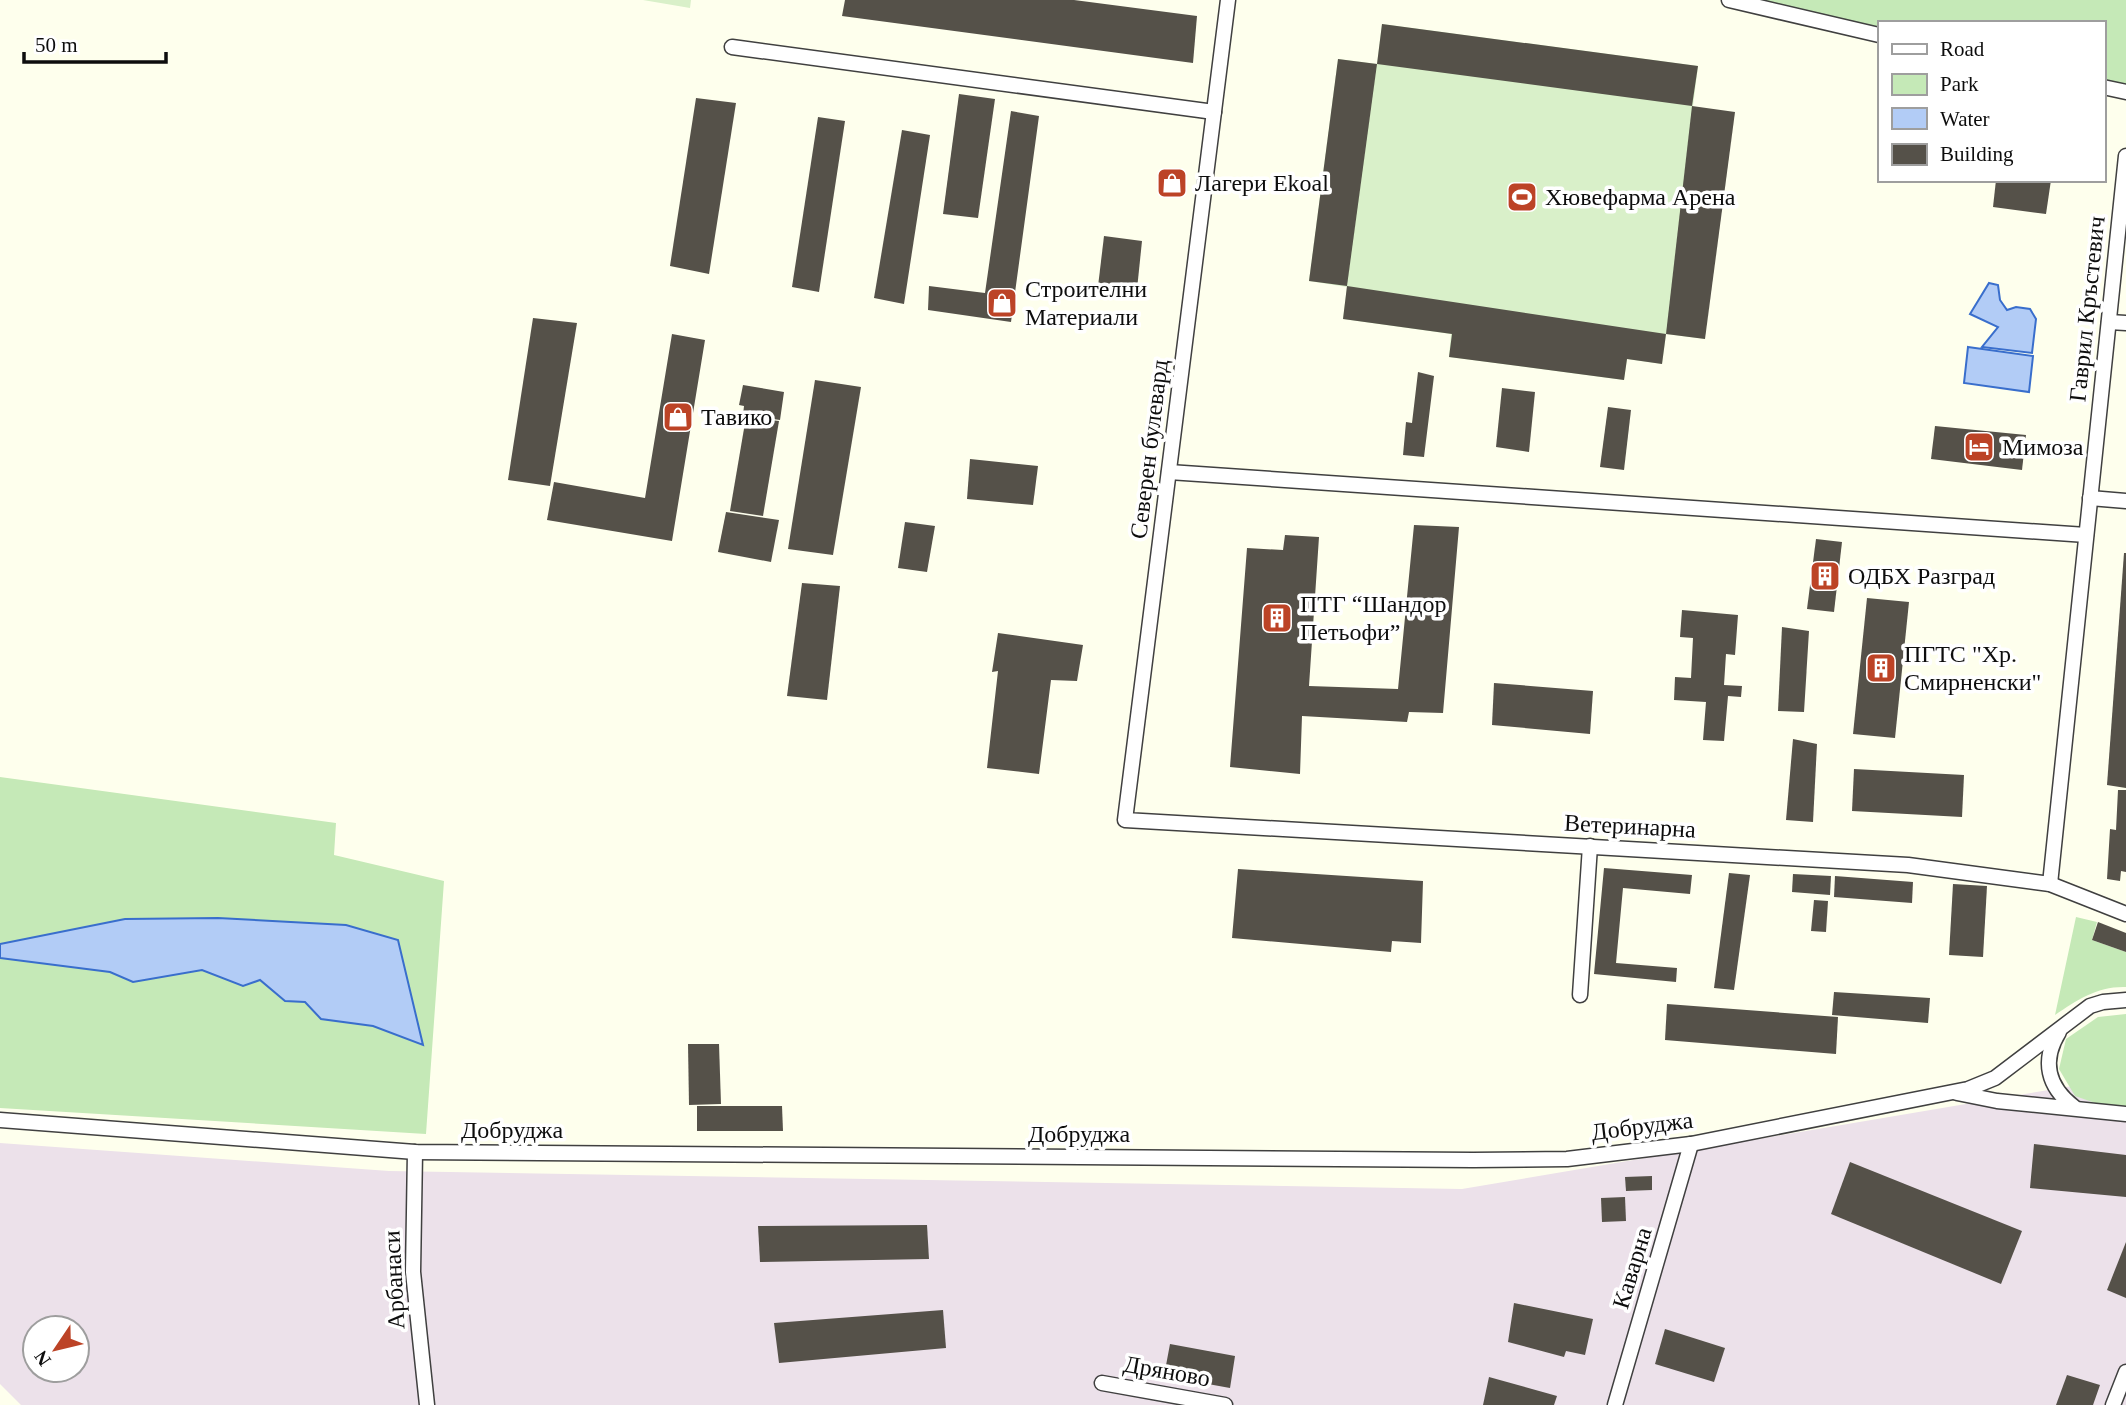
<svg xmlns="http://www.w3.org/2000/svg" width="2126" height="1405" viewBox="0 0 2126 1405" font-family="'Times New Roman',serif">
<rect width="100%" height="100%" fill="#feffed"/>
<!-- industrial -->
<path fill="#ece1ea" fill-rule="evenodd" d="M2114,1079l12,5v321h-2105l-21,-21v-241l389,28 1073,18zM35,1328h42v42h-42z"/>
<!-- green -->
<g fill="#c5e9b7">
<polygon points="1749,0 2126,0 2126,87 2103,82 2103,23 1879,23 1879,30"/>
<polygon points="0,777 336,823 334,855 444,881 426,1134 0,1108"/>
<path d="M2076,917l21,5 -5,18 34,12v35c-28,-1 -49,13 -71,28z"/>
<polygon points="2126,1014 2126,1108 2101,1105 2075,1096 2059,1069 2066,1039 2098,1017"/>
</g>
<!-- pitch -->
<g fill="#d9f0c9">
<polygon points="643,0 691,0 690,8"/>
<polygon points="1382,24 1698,66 1693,106 1705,339 1666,334 1662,364 1627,359 1624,380 1449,357 1451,334 1343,319 1347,287 1309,281 1338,59 1377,64"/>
</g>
<!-- water -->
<g fill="#b2ccf6" stroke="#396ecc" stroke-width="2">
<polygon points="1989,283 1998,285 2000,300 2007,310 2016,307 2030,309 2036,319 2032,353 1982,347 1998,327 1970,314"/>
<polygon points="1968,347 2033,356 2029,392 1964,383"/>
<polygon points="218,918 346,925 398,940 423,1045 373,1026 321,1019 305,1002 285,1001 260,980 243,986 202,970 133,982 110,972 0,958 0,944 125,919"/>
</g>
<!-- building -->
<g fill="#555149">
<polygon points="845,0 1074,0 1197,16 1193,63 842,16"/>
<polygon points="1382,24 1698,66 1692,106 1377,64"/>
<polygon points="1338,59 1377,64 1347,286 1309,281"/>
<polygon points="959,94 995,99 978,218 943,214"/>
<polygon points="696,98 736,103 709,274 670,266"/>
<polygon points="1692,106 1735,112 1705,339 1666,334"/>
<polygon points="1011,111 1039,116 1011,322 928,310 929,286 985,293"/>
<polygon points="818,117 845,121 819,292 792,287"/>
<polygon points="902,130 930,135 904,304 874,298"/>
<polygon points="1996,180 2051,180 2046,214 1993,207"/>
<polygon points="1104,236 1142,241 1136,299 1097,295"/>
<polygon points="1347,286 1666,334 1662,364 1627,359 1624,380 1449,357 1452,334 1343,319"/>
<polygon points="533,318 577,323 550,486 508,480"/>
<polygon points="672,334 705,340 672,541 547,520 554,482 645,498"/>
<polygon points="1418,372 1434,376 1424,457 1403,455 1406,422 1412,423"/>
<polygon points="815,380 861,387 833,555 788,549"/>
<polygon points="743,385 784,392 780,420 743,415 744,406 739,405"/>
<polygon points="1502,388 1535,392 1529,452 1496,447"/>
<polygon points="1608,407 1631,410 1624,470 1600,467"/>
<polygon points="746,417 779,421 763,516 730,511"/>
<polygon points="1935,426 2026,435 2022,470 1931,459"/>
<polygon points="970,459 1038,466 1033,505 967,499"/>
<polygon points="726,512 779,520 771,562 718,552"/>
<polygon points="905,522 935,526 927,572 898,568"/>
<polygon points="1414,525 1459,527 1443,713 1409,712 1407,722 1302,716 1300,774 1230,767 1247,548 1283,550 1285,535 1319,537 1309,686 1398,689"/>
<polygon points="1816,539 1842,542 1834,612 1807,609"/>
<polygon points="2124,553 2126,553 2126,788 2107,785"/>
<polygon points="802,583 840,586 827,700 787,696"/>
<polygon points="1867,598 1909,602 1895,738 1853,734"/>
<polygon points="1682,610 1738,615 1735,655 1726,654 1724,685 1742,686 1741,697 1728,696 1724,741 1703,740 1706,702 1674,700 1675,677 1691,678 1693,638 1680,637"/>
<polygon points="1782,627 1809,631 1804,712 1778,711"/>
<polygon points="998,633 1083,645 1077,681 1051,680 1039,774 987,768 998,671 992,672"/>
<polygon points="1494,683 1593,691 1590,734 1492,725"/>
<polygon points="1793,739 1817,744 1813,822 1786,820"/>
<polygon points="1854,769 1964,775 1962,817 1852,811"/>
<polygon points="2118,790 2126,790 2126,872 2121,871 2120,881 2107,879 2110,829 2116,830"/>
<polygon points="1604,868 1692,875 1690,894 1623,888 1616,963 1677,968 1676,982 1594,974"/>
<polygon points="1238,869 1423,881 1421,943 1392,941 1391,952 1232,938"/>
<polygon points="1729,873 1750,875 1734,990 1714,988"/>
<polygon points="1793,874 1831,876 1830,895 1792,892"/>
<polygon points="1835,876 1913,882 1912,903 1834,897"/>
<polygon points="1953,884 1987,886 1983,957 1949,955"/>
<polygon points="1814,900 1828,901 1826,932 1811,931"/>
<polygon points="2098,922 2126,933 2126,952 2092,940"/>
<polygon points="1834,992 1930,998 1928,1023 1832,1015"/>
<polygon points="1667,1004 1838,1017 1836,1054 1665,1040"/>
<polygon points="688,1044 719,1044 721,1104 689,1105"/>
<polygon points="697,1106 782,1106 783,1131 697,1131"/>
<polygon points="2034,1144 2126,1155 2126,1197 2030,1188"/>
<polygon points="1850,1162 2022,1231 2001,1284 1831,1214"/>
<polygon points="1652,1176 1652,1190 1626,1191 1625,1177"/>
<polygon points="1625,1197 1626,1221 1602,1222 1601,1198"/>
<polygon points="927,1225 929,1259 760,1262 758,1226"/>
<polygon points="2126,1242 2126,1298 2107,1290"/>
<polygon points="1514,1303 1593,1319 1585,1355 1566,1351 1564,1357 1508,1342"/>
<polygon points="943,1310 946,1348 779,1363 774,1323"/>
<polygon points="1665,1329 1725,1348 1714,1382 1655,1364"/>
<polygon points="1170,1344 1235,1356 1230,1388 1164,1376"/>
<polygon points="2067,1375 2100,1385 2093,1405 2056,1405"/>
<polygon points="1489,1377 1557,1396 1554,1405 1483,1405"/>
</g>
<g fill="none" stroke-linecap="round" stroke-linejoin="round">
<!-- street casing -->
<g stroke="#404040" stroke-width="17">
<g id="street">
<polyline points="1228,0 1125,820 1908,865 2050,884 2126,914"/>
<polyline points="1729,0 1879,35"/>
<polyline points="732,47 1214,112"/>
<polyline points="2103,87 2126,92"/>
<polyline points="2109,322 2126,323"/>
<polyline points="1169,472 2086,535"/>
<polyline points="2090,498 2126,501"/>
<polyline points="2050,884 2126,156"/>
<polyline points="1580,995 1590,846"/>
<path d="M2059,1032c-18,29 -11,55 15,75"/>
<polyline points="1957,1093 1997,1101 2126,1114"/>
<polyline points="0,1120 415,1152 1473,1160 1567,1159 1691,1144 1968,1089 1995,1078 2090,1006 2103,1002 2126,1000"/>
<polyline points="415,1152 413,1272 427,1405"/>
<polyline points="1102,1383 1225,1405"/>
<polyline points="1615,1405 1691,1144"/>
<polyline points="2113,1405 2126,1372"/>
</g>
</g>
<!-- street -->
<use href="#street" stroke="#fff" stroke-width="14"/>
</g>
<!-- icons -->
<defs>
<g id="shop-square" transform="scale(1.575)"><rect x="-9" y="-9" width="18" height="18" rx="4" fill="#bc4326" stroke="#fff"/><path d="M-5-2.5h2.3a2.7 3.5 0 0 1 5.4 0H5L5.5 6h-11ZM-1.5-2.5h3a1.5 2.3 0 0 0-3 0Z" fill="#fff"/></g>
<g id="stadium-square" transform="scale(1.575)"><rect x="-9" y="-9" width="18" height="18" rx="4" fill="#bc4326" stroke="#fff"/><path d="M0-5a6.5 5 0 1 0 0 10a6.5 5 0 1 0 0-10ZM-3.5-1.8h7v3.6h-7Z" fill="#fff"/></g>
<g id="hotel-square" transform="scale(1.575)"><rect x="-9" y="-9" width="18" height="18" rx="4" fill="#bc4326" stroke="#fff"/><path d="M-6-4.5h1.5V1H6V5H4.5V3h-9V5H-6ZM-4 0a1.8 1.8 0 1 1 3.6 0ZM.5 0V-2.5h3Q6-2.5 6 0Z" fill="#fff"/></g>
<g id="building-square" transform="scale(1.575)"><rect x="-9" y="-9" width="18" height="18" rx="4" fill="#bc4326" stroke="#fff"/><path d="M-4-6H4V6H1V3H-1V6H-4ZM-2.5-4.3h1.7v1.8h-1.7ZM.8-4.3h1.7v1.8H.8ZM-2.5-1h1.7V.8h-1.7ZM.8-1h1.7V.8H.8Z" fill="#fff"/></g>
</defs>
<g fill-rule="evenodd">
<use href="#shop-square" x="1172" y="183"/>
<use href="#stadium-square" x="1522" y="197"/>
<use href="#shop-square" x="1002" y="303"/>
<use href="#shop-square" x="678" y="417"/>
<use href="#hotel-square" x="1979" y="447"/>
<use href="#building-square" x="1825" y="576"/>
<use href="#building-square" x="1277" y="618"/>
<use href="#building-square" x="1881" y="668"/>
</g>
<g text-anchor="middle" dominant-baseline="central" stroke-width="7" stroke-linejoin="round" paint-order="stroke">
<!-- poi labels -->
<g font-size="24" fill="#0d0d0d" stroke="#fff" text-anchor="start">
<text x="1195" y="183">Лагери Ekoal</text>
<text x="1545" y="197">Хювефарма Арена</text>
<text x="1025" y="289">Строителни<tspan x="1025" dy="28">Материали</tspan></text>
<text x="701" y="417">Тавико</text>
<text x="2002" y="447">Мимоза</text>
<text x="1848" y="576">ОДБХ Разград</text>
<text x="1300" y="604">ПТГ “Шандор<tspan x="1300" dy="28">Петьофи”</tspan></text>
<text x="1904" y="654">ПГТС "Хр.<tspan x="1904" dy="28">Смирненски"</tspan></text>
</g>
<!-- street labels -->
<g font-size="24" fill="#0d0d0d" stroke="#fff">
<text transform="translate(2087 309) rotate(-84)">Гаврил Кръстевич</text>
<text transform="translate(1149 449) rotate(-83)">Северен булевард</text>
<text transform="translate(1630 826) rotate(3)">Ветеринарна</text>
<text transform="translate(1642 1126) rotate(-7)">Добруджа</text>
<text x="512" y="1130">Добруджа</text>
<text x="1079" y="1134">Добруджа</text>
<text transform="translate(1632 1268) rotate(-73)">Каварна</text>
<text transform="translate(394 1280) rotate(-93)">Арбанаси</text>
<text transform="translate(1167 1371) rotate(10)">Дряново</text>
</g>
</g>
<!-- legend -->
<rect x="1878" y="21" width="228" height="161" fill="#ffffff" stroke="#9e9e9e" stroke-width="2"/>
<rect x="1892" y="44" width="35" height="10" fill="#ffffff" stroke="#9e9e9e" stroke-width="2"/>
<text x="1940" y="56" font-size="21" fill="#0d0d0d">Road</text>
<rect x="1892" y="74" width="35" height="21" fill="#c5e9b7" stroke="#9e9e9e" stroke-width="2"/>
<text x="1940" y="91" font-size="21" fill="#0d0d0d">Park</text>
<rect x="1892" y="108" width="35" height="21" fill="#b2ccf6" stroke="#9e9e9e" stroke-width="2"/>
<text x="1940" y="126" font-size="21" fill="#0d0d0d">Water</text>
<rect x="1892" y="144" width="35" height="21" fill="#555149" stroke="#9e9e9e" stroke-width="2"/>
<text x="1940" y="161" font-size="21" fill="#0d0d0d">Building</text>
<!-- north arrow -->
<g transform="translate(56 1349) rotate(235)"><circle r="33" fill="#ffffff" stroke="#9e9e9e" stroke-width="2"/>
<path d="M0-5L12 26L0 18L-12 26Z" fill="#bc4326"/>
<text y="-10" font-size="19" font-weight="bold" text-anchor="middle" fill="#0d0d0d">N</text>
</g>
<!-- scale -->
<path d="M24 52v10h142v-10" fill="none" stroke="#0d0d0d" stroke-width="3.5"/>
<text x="35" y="52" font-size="21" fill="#0d0d0d" stroke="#ffffff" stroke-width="5" paint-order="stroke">50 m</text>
</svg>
